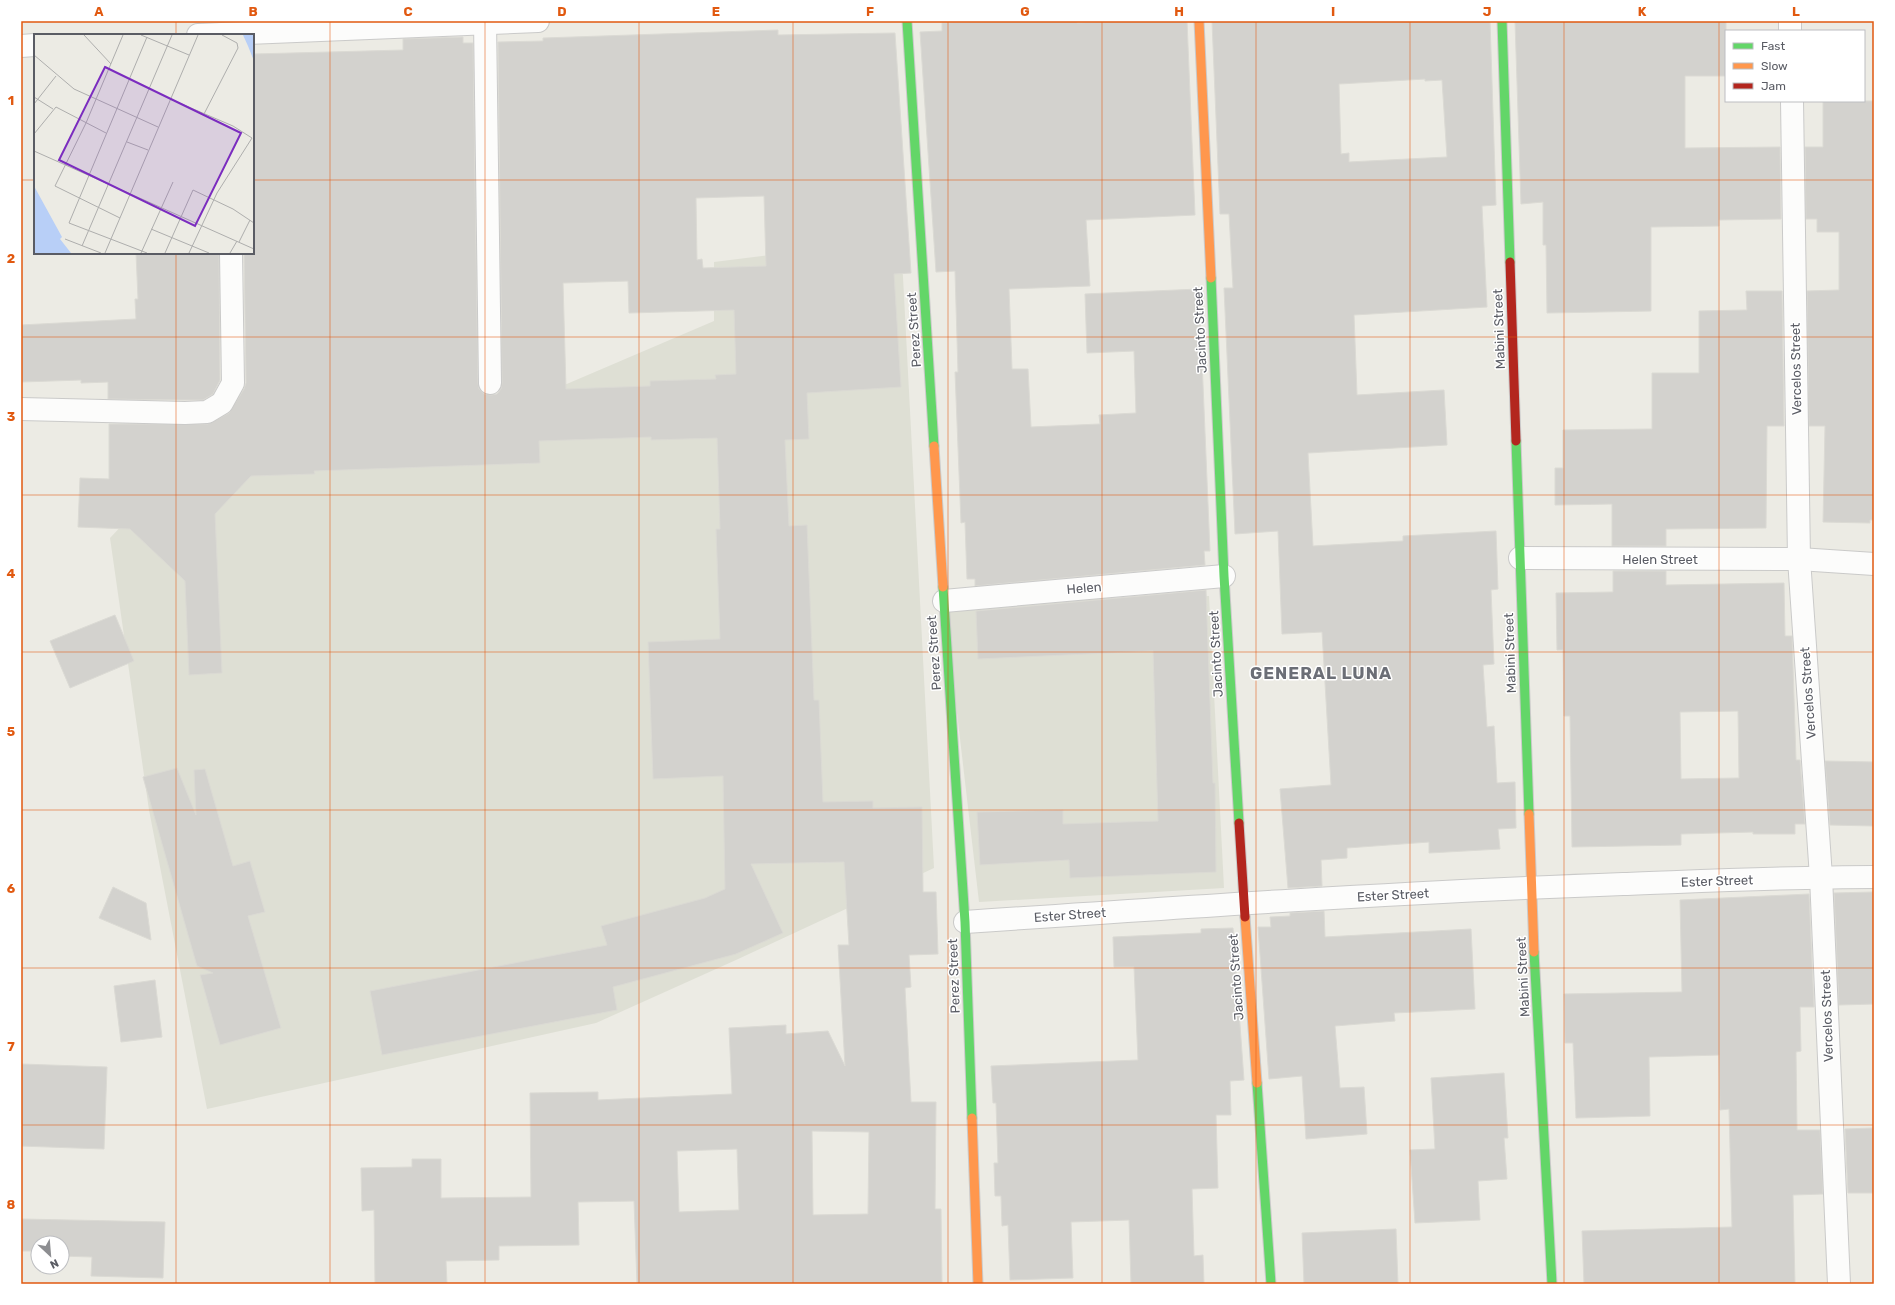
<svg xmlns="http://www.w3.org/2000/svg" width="1895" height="1305" viewBox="0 0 1895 1305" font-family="Rubik,sans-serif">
<rect width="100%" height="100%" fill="#ecebe4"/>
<!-- education -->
<g fill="#dedfd4">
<polygon points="901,239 934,868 736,960 596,1023 207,1109 149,810 110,538 223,419 534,398 714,321 714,262"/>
<polygon points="1209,596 1224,888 979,902 944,601"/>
</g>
<!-- building -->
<g fill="#d3d2ce" stroke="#dbdad4" fill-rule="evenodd">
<polygon points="1003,21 1077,21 1077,23 1118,21 1187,21 1195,215 1086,220 1090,286 1009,289 1012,369 1028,369 1031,427 1100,424 1099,415 1136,413 1134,351 1087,353 1085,294 1199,289 1210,551 1204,551 1205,565 975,586 975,579 967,579 965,522 961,523 955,372 958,372 955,271 936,272 920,32 942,31 942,23"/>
<path d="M1212,21h278l6,184 -14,1 5,101 -133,8 3,80 87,-5 3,55 -139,8 5,93 90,-5v-5l93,-5 2,58 -7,1 3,74 -11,1 4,62 7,-1 3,57 18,-1 1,46 -18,1 2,20 -71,4v-11l-82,6v10l-26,2 1,26 -34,2 -8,-99 51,-4 -9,-153 -40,2 -4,-103 -43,3 -11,-246h9l-4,-74h-9zM1425,79v2l17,-1 5,77 -98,5v-9l-8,1 -2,-70z"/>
<polygon points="1515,21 1726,21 1726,76 1685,76 1685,148 1780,147 1781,219 1719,220 1719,226 1651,227 1651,311 1547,313 1546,245 1543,245 1543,202 1521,204"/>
<path d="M778,30v5l117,-2 16,240 -17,1 7,113 -94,6 2,46 -24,1 4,86 18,-1 7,175h5l4,102 50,-1v7l49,-1 1,85h13l2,62 -29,1 2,32 -6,1 6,114h25l-1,107h6l1,75h-305l-3,-83 -56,1 1,43 -80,1v14l-53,1 1,23h-72l-1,-74 -12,1 -1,-43 51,-1v-8h29v39l90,-1 -1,-104 68,-1v8l134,-6 -3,-66 57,-3v9l42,-3 17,35 -7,-121h11l-5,-83 -93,2 32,69 -47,21 -123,33 4,23 -235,45 -12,-64 237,-46 -6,-19 104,-28 20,-9 -2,-113 -70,3 -5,-137 72,-3 -4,-110h4l-3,-91 -66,2v-3l-112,4 1,22 -226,8 1,3 -64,2 -36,38 7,159 -33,2 -4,-94 -55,-52 -52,-2 2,-49 29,1v-55h99l21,-11 15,-24 2,-6 -2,-130h9v-199l150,-4v-11l60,-2v6h10l5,340 1,6 5,5 7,1 6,-1 4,-5 1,-6 -4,-341 45,-1v-3zM764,196l2,70 -63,2 -1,-9 -5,1 -1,-62zM628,281l1,32 105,-3 2,64 -21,1 1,4 -66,2v5l-84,3 -3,-106zM812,1131l57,1 -1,82 -55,1zM737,1149l2,61 -60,2 -2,-61z"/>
<polygon points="1823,101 1874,101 1874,520 1870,520 1870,523 1823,522 1825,426 1809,426 1807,291 1839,290 1839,232 1817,232 1817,219 1806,219 1805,147 1823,147"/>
<polygon points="136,253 219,253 220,380 213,394 203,400 185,400 108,399 108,382 81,383 81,380 21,382 21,325 136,319 135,299 138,299"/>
<polygon points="1746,291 1782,291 1784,426 1767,426 1766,528 1666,529 1666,546 1612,546 1612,504 1555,505 1555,468 1563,468 1563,430 1652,429 1652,373 1699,373 1699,311 1747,310"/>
<path d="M1613,571h53v14l118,-2 1,53h7l4,124h4l5,64h-10v10h-42v-2l-72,2v11l-109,2 -2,-131h-6l-1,-66h-6l-1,-57 57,-1zM1738,711l1,67 -58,1 -1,-67z"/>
<polygon points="1206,590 1213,783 1215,783 1216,872 1070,878 1069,860 980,865 977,812 1063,810 1063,824 1158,821 1153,651 978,659 976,611"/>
<polygon points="115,615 134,661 70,688 50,641"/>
<polygon points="1825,761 1874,762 1874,826 1830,825"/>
<polygon points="177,768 196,815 194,770 205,769 233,866 250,861 265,912 248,916 281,1028 220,1045 200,975 213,973 197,966 143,777"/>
<polygon points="113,887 146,903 151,940 99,918"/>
<polygon points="1874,892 1874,1004 1839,1005 1834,893"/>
<polygon points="1809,894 1814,1007 1800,1007 1801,1051 1796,1052 1797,1130 1820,1130 1823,1194 1793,1195 1795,1284 1584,1284 1582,1231 1732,1227 1729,1109 1720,1110 1719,1055 1649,1057 1650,1116 1576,1118 1573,1043 1565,1043 1564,994 1682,992 1680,900"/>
<polygon points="1324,911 1325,937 1471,929 1475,1009 1394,1013 1395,1021 1335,1026 1340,1088 1364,1087 1367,1134 1306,1139 1302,1076 1269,1079 1258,927 1271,927 1270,917 1290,916 1290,913"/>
<polygon points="1233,928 1244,1080 1230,1081 1231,1115 1216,1115 1218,1188 1192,1189 1194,1256 1203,1255 1204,1284 1131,1284 1129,1220 1071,1222 1073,1278 1010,1280 1008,1225 1002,1226 1001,1196 995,1196 994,1163 998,1163 996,1103 993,1103 991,1066 1138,1060 1134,967 1114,967 1113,937 1201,933 1201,929"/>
<polygon points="155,980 162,1037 121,1042 114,986"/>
<polygon points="21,1064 107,1067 104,1149 21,1146"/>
<polygon points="1504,1073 1508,1138 1504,1138 1507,1179 1478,1181 1480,1220 1415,1223 1410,1150 1435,1149 1431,1078"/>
<polygon points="1874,1128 1874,1193 1848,1193 1845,1129"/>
<polygon points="21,1219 165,1222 163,1278 91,1276 92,1257 62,1256 62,1243 38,1243 38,1251 21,1251"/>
<polygon points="1396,1229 1398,1284 1304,1284 1302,1233"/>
</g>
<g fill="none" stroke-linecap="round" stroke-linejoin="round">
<!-- street casing -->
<g stroke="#cacac9" stroke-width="24">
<g id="street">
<polyline points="485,21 490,383"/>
<polyline points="1790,21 1790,31"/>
<polyline points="198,35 538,21"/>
<polyline points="21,46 35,45"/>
<polyline points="1792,101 1799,559 1821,877 1839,1284"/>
<polyline points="21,409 185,413 207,412 222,403 233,383 231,253"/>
<polyline points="1520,558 1799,559 1874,564"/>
<polyline points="944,601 1224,576"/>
<path d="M965,922c219,-15 438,-30 658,-38 83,-3 167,-7 251,-7"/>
</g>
</g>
<!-- fast casing -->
<g stroke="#cbcaca" stroke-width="11">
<g id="fast">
<polyline points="907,21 934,446"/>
<polyline points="1502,21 1510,262"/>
<polyline points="1211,278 1224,576 1239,823"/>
<polyline points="1516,441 1529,814"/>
<polyline points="943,587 965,922 972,1118"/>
<polyline points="1534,952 1552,1284"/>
<polyline points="1257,1083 1271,1284"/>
</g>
</g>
<!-- slow casing -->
<g stroke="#cbcaca" stroke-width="11">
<g id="slow">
<polyline points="1199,21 1211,278"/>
<polyline points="934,446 943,587"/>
<polyline points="1529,814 1534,952"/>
<polyline points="1245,917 1257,1083"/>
<polyline points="972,1118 978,1284"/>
</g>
</g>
<!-- jam casing -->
<g stroke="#cbcaca" stroke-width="11">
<g id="jam">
<polyline points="1510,262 1516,441"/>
<polyline points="1239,823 1245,917"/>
</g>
</g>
<!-- street -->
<use href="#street" stroke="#fcfcfb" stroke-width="22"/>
<!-- fast -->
<use href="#fast" stroke="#63d668" stroke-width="9"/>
<!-- slow -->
<use href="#slow" stroke="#ff974d" stroke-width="9"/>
<!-- jam -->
<use href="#jam" stroke="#b3261e" stroke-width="9"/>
</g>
<!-- grid -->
<path fill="none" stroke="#e15910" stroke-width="1" stroke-opacity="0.55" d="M176,21v14M330,21v1263M485,21v1263M639,21v1263M793,21v1263M948,21v1263M1102,21v1263M1256,21v1263M1410,21v1263M1564,21v1263M1719,21v1263M21,180h14M253,180h1621M176,253v1031M21,337h1853M21,495h1853M21,652h1853M21,810h1853M21,968h1853M21,1125h1853"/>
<g text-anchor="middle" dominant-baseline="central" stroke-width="3" stroke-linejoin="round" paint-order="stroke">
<!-- street labels -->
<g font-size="13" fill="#5a5c64" stroke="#fff">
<text transform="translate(1499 329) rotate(-92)">Mabini Street</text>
<text transform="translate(914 330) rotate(-94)">Perez Street</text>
<text transform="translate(1200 330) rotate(-93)">Jacinto Street</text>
<text transform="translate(1796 369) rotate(-91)">Vercelos Street</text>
<text x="1660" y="559">Helen Street</text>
<text transform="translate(1084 588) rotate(-5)">Helen</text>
<text transform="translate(934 653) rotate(-94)">Perez Street</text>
<text transform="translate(1510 653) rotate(-92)">Mabini Street</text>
<text transform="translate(1216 654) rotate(-93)">Jacinto Street</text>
<text transform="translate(1808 693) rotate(-94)">Vercelos Street</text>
<text transform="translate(1717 881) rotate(-2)">Ester Street</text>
<text transform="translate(1393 895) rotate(-3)">Ester Street</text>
<text transform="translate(1070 915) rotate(-4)">Ester Street</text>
<text transform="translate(954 976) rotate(-92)">Perez Street</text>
<text transform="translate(1236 977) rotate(-94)">Jacinto Street</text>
<text transform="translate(1523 977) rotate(-93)">Mabini Street</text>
<text transform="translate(1827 1016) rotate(-92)">Vercelos Street</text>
</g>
<!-- district labels -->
<g font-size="17" font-weight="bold" letter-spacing="1" fill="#6b6e76" stroke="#fff">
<text x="1321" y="673">GENERAL LUNA</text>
</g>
</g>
<!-- overview -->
<g transform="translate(34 34)">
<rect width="220" height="220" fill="#ecebe4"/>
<path d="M209,1h11v26l-6,-15zM0,152l28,51 -2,2 11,14h-37z" fill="#b8cff7"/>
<path fill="none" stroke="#aeaead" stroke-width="1" d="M50,1l27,29M107,1l48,20M113,3l-78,186 78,30M0,21l40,34 84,38M0,63l19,12M136,65l63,27 19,12 -35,55 -28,60M0,70l22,-28M170,80l34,-66 -1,-5 -15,-8M0,100l22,-27 50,26M93,108l21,8M0,117l220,98M86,184l-65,-32 31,-63 37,-88M117,195l58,24M31,205l36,14M205,208l11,-22M48,212l90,-211M71,219l93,-218M107,219l32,-71M131,219l28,-63 40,19 21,14M196,219l7,-12"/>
<path fill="#7b2cbf" fill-opacity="0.15" stroke="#7b2cbf" stroke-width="2" d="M71,33l136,66 -46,93 -136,-66z"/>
<rect width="220" height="220" fill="none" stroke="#5a5c64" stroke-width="2"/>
</g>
<!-- border -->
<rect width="1895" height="1305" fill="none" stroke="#ffffff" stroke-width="44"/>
<!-- legend -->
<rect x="1725" y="30" width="140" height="72" fill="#ffffff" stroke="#bdbec1"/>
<rect x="1733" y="43" width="20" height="6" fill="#63d668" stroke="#bdbec1"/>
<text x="1761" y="50" font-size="12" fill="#5a5c64">Fast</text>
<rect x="1733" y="63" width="20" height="6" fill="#ff974d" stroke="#bdbec1"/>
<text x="1761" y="70" font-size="12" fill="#5a5c64">Slow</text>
<rect x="1733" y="83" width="20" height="6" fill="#b3261e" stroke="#bdbec1"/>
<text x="1761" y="90" font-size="12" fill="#5a5c64">Jam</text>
<!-- north arrow -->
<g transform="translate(50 1255) rotate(154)"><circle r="19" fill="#ffffff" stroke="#bdbec1"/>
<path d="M0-3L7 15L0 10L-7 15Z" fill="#8d8e91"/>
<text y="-6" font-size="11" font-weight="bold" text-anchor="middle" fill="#5a5c64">N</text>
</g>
<rect x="22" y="22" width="1851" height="1261" fill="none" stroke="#e15910" stroke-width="1.5"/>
<g font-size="13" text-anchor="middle" font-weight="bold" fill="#e15910">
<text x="99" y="16">A</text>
<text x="253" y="16">B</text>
<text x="408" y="16">C</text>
<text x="562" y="16">D</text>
<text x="716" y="16">E</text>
<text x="870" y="16">F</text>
<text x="1025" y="16">G</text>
<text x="1179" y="16">H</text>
<text x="1333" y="16">I</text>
<text x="1487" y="16">J</text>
<text x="1642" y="16">K</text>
<text x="1796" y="16">L</text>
<text x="11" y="105">1</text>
<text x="11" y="263">2</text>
<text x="11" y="421">3</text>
<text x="11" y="578">4</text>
<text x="11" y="736">5</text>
<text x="11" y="893">6</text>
<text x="11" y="1051">7</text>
<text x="11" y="1209">8</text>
</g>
</svg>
